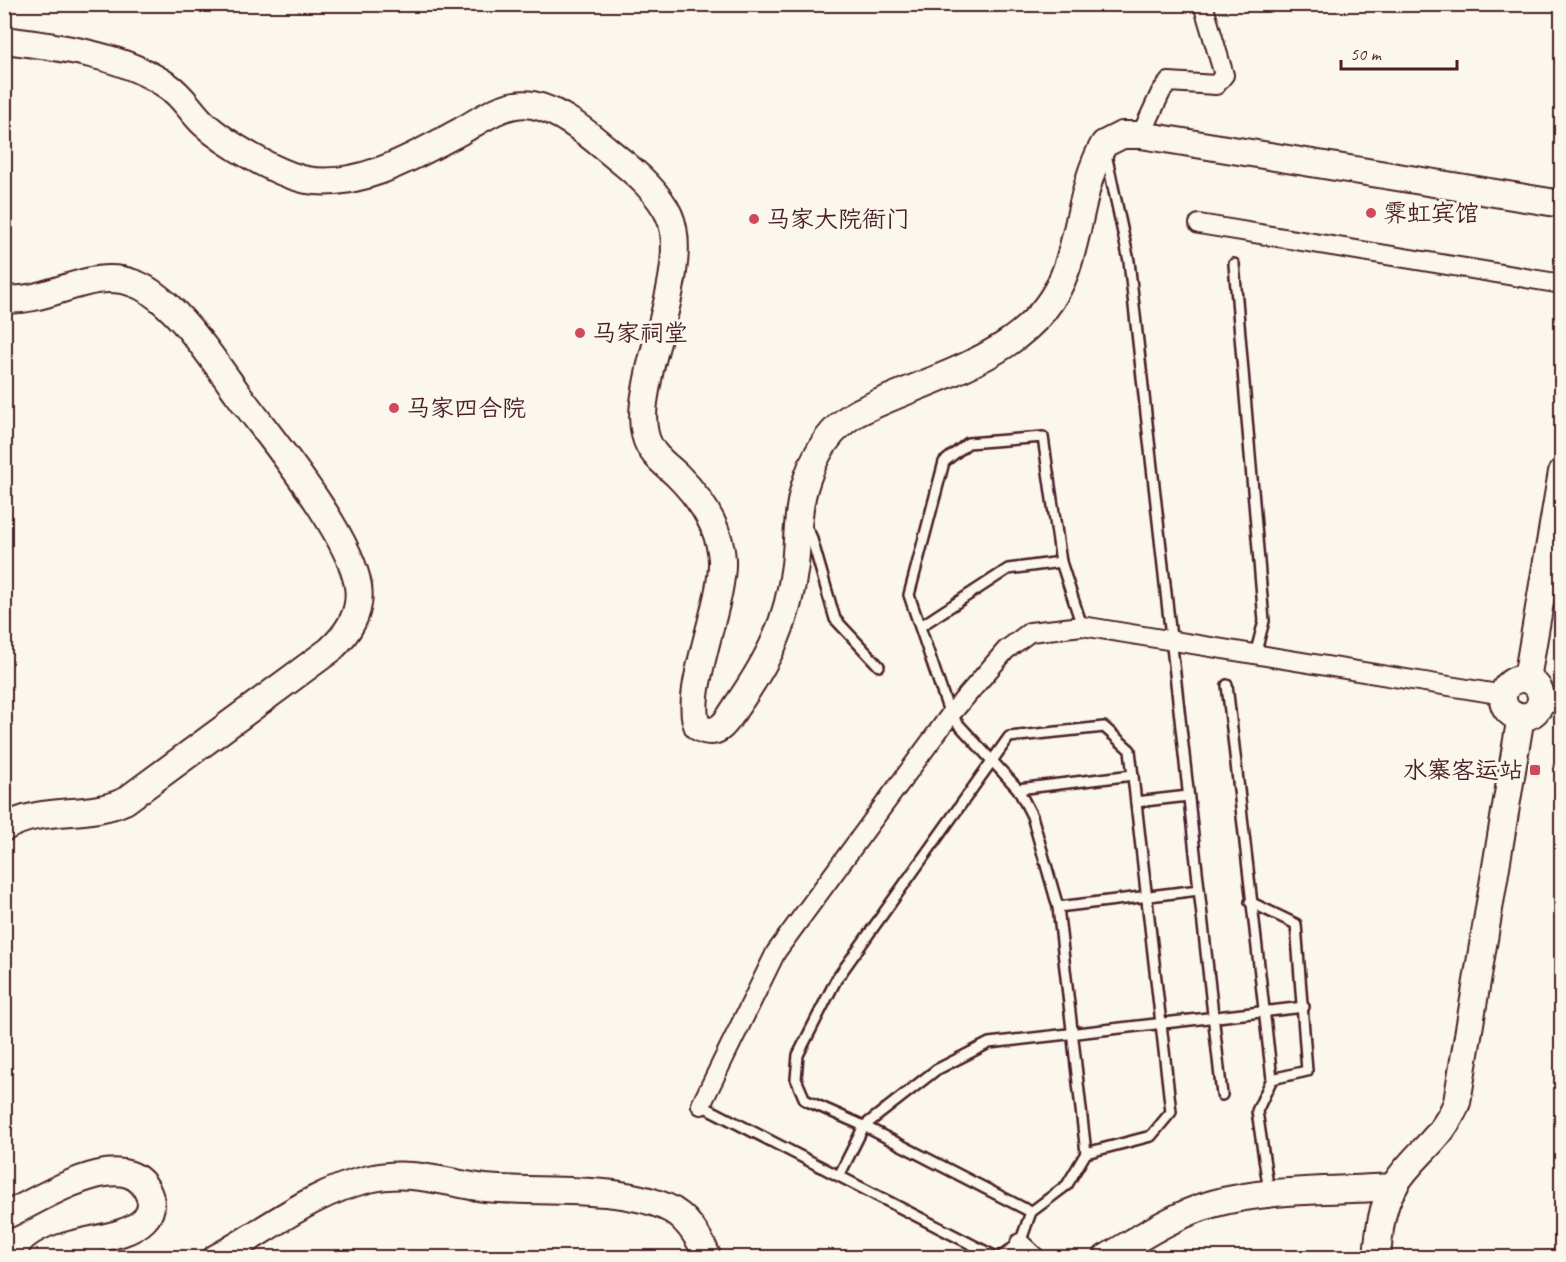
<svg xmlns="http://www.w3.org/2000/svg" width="1566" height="1262" viewBox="0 0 1566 1262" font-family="Caveat,'LXGW WenKai TC',sans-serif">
<rect width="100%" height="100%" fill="#fbf7ec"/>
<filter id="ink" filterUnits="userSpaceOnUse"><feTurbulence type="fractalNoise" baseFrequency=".0167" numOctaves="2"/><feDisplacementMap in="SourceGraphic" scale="12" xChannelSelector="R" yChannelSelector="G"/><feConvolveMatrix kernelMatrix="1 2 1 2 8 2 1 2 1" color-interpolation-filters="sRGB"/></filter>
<g filter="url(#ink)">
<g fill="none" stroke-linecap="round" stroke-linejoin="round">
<!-- service casing -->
<g stroke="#4a1f2b" stroke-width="14">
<g id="service">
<polyline points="1106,154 1129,261 1222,1095"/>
<polyline points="1234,264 1264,621 1255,655"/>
<polyline points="804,523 811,536 835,619 879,666"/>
<polyline points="921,626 1008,569 1061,562"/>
<polyline points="1082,626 1061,562 1043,437 968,443 944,462 909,595 950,715 1018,789 1032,816 1058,907 1086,1153"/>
<polyline points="1227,685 1272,1079 1257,1111 1269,1192"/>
<polyline points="1018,789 1133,775"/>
<polyline points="1136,802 1188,796"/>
<polyline points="1250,902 1296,924 1307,1071 1272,1079"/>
<polyline points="1058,907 1199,890"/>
<polyline points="701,1105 998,1258"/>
<polyline points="839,1176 864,1126 936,1070 989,1043 1304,1007"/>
<polyline points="999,1258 1020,1243 1031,1212 1067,1185 1086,1153 1151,1136 1171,1112 1130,750 1104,727 1009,737 836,980 798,1055 796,1079 805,1100 864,1126 1031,1212"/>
</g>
</g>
<!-- minor casing -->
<g stroke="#4a1f2b" stroke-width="22">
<g id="minor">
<polyline points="1141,135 1161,92 1169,82 1216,85 1224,75 1203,4"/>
<polyline points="1199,224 1562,284"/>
<polyline points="1541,701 1562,704"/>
<polyline points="701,1105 776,952 950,715 1006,650 1030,632 1082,626 1504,695"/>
<polyline points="1020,1243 1036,1258"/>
</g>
</g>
<!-- secondary casing -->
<g stroke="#4a1f2b" stroke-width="30">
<g id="secondary">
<path d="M4,40c55,7 117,14 164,46 15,10 23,26 36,38 22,20 73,50 103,56 53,9 109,-25 154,-49 21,-12 46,-31 72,-26 30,6 60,33 83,52 20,16 42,35 53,58 18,39 -10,114 -19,154 -4,22 -10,43 -5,65 4,19 19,29 32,41 23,23 43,52 45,85 2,43 -40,136 -24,167 20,12 29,-6 38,-20 33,-48 52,-84 59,-142 3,-29 2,-58 12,-86 9,-27 23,-50 48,-65 75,-39 180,-55 211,-144 15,-42 16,-87 38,-126l18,-9h19l421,69"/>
<path d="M4,299c44,5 86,-32 129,-16 13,4 24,13 34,22 28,26 49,59 71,89 34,46 112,139 120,192 4,27 -10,47 -28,64l-205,151c-39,18 -83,4 -121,27"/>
<polyline points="1527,679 1562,472"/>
<circle cx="1522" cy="698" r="19"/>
<path d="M4,1216c34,-14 124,-77 145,-21 4,9 2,18 -5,25 -23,23 -74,16 -102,38"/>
<path d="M216,1258c51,-28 96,-66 153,-79 42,-10 76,4 116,9 54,5 131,-3 181,19 21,9 33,30 42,51"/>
<path d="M1106,1258c34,-20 68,-43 106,-54 59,-16 121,-13 182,-17"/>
<path d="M1377,1258c2,-25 4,-51 17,-72 19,-32 49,-46 63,-84l64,-386"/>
</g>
</g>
<!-- service -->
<use href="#service" stroke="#fbf7ec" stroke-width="9"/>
<!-- minor -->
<use href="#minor" stroke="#fbf7ec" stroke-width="18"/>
<!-- secondary -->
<use href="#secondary" stroke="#fbf7ec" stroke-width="26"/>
</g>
</g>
<!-- markers -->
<g fill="#d1495b" stroke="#fbf7ec" stroke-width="2">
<circle cx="1371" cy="213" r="6"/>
<circle cx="754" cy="219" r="6"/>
<circle cx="580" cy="333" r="6"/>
<circle cx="394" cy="408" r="6"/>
<rect x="1529" y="764" width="12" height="12" rx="3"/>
</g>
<g text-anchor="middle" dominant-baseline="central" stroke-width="6" stroke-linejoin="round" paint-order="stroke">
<!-- poi labels -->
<g font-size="24" fill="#4a1f2b" stroke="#fbf7ec" text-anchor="start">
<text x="1383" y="213">霁虹宾馆</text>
<text x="766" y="219">马家大院衙门</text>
<text x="592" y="333">马家祠堂</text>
<text x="406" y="408">马家四合院</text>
<text x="1523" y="770" text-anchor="end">水寨客运站</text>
</g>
</g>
<!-- margin -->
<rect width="1566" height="1262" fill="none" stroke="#fbf7ec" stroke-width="24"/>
<rect x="12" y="12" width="1542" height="1238" fill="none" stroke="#4a1f2b" stroke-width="2" filter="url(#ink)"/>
<!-- scale -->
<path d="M1341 60v9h116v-9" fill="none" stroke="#4a1f2b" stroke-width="3"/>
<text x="1350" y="60" font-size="18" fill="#4a1f2b" stroke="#fbf7ec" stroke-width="4.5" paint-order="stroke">50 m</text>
</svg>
